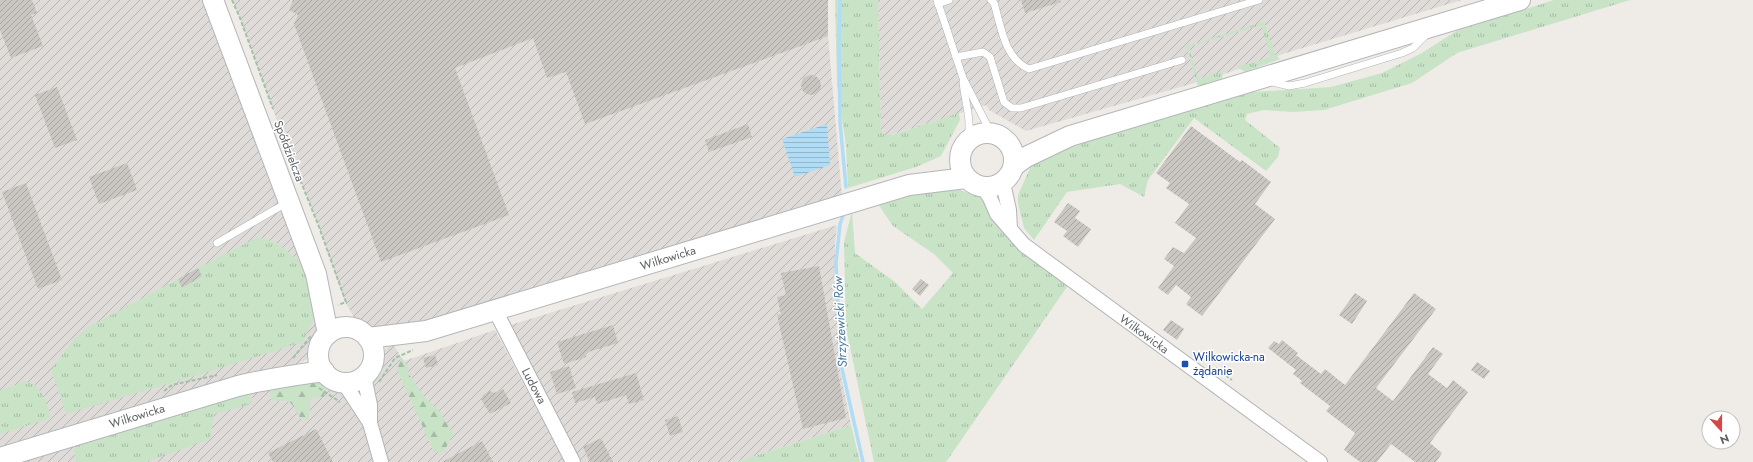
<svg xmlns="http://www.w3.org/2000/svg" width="1753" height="462" viewBox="0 0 1753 462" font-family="Jost,sans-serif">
<defs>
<pattern id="industrial-furrows" width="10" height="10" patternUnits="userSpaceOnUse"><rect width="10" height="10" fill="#dedbd9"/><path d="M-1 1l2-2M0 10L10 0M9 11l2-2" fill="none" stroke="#b7b5b4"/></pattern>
<pattern id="grass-tufts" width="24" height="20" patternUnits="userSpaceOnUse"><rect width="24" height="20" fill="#c9e3c7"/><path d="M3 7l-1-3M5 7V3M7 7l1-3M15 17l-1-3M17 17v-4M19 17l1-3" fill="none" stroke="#a6bba5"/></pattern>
<pattern id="forest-firs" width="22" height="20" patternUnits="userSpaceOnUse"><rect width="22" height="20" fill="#c9e3c7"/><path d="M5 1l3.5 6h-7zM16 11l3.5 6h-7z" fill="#a6bba5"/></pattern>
<pattern id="water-rules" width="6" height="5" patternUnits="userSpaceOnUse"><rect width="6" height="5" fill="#b0ddf5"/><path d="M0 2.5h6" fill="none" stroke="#92b7ca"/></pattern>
<pattern id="building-hatch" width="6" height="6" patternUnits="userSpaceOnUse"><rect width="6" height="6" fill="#cac7c3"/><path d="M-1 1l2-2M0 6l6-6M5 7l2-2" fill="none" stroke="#a7a5a2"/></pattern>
</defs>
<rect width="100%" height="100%" fill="#efece7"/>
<!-- industrial -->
<g fill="url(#industrial-furrows)">
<polygon points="0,0 213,0 289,202 322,341 318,354 270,377 329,377 340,382 355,381 368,373 373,361 392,343 404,361 495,330 565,462 0,462"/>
<polygon points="232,0 828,0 828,36 842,197 379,338 360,328 345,302 319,227 280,129 240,18"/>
<polygon points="878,0 1462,0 1286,53 1212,78 1026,131 989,110 986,105 891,135 885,135 881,131"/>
<polygon points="837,225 835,244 839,365 851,425 736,462 578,462 507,326"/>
</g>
<!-- grass -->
<g fill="url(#grass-tufts)">
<polygon points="835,0 878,0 881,131 885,135 892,135 959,113 960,120 941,156 916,167 848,188 846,146 837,85"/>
<polygon points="1554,0 1630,0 1457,53 1412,83 1324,110 1293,112 1264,110 1247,114 1245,120 1280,148 1278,157 1266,171 1194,118 1148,180 1144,197 1120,184 1067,192 1034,240 1024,228 1018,203 1018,195 1032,164 1040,158 1182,109 1253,92 1331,87 1382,73 1420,54 1458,30"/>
<polygon points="1264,22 1275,54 1280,59 1245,72 1237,67 1271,57 1261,25 1189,47 1198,79 1223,71 1222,79 1198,86 1186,46"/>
<polygon points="951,187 974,195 990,198 997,214 1071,281 946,462 874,462 846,328 844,242 852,211 855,253 895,282 922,309 953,273 934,254 893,226 878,204 924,189"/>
<polygon points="258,237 277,243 306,267 315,314 303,342 211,371 66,414 51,370 73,340 87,328 178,279 183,287 202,276 198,268"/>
<path d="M25,381c18,4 21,22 26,37l-51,16v-43z"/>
<polygon points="248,394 252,398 252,404 214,414 210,439 146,462 76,462 73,445"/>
<polygon points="851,425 860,462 736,462"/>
</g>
<!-- forest -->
<g fill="url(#forest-firs)">
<polygon points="401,357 407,365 409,374 423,396 438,409 453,434 447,446 442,452 434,452 397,370"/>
<path d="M328,377v7l-5,14 -8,-1 -6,4 1,10 -2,9 -7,-1c-3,-4 -8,-17 -14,-18 -6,-1 -8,1 -16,-2l-2,-11z"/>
</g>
<!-- water -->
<polygon fill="url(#water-rules)" points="827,124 830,165 795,177 782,139"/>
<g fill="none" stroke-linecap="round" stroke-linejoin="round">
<!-- stream -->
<g stroke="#b0ddf5" stroke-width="3.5">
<polyline points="840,0 839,40 840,122 846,187"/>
<polyline points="844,213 840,224 836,263 841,364 863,462"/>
</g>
</g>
<!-- building -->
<g fill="url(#building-hatch)">
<polygon points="0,0 32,0 37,13 31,15 43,46 11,58 0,30"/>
<polygon points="293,0 828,0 828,36 585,124 566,72 547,78 533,38 455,68 509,215 381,262 294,24 298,15 289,10"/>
<polygon points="1021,0 1060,0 1061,2 1025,13"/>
<circle cx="811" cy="85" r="10"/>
<polygon points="57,87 77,140 55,148 35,95"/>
<polygon points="748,124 752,137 709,152 705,140"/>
<polygon points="1191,126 1240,162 1242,160 1271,182 1255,204 1275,219 1202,316 1186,304 1191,297 1176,285 1168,295 1158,288 1174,266 1164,259 1173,247 1184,253 1196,238 1175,223 1189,204 1166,188 1170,183 1156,173"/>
<polygon points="127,163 137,190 99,204 89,177"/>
<polygon points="26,183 62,280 38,289 2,192"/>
<polygon points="1068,203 1080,211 1075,218 1091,229 1078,247 1063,236 1067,231 1054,222"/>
<polygon points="819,266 846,418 803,429 777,315 781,314 777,297 786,295 781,273"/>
<polygon points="198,268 202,276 182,288 178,279"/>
<polygon points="921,279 929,285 920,296 912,289"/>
<polygon points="1355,293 1367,301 1352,324 1339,315"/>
<polygon points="1414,293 1436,309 1376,388 1393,401 1433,347 1443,354 1428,374 1447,388 1453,380 1468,392 1430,443 1442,453 1436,462 1415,462 1391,444 1377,462 1360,462 1344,450 1355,433 1326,411 1330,406 1300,383 1302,381 1293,374 1296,370 1268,348 1274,341 1279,344 1282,340 1298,353 1296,355 1321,374 1325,369 1345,385"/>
<polygon points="1171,320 1184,329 1177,340 1163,330"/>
<polygon points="613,325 618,343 585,353 586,357 564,364 557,342"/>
<polygon points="435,355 438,365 426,368 423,358"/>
<polygon points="1477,362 1490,371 1484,379 1471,370"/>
<polygon points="569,366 576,388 557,394 550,372"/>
<polygon points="636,373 644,400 629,404 626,395 597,404 595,397 575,403 572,392"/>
<polygon points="503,389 511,403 490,414 481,399 483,395 490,391 494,393"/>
<polygon points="678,416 683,432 670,436 665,420"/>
<polygon points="316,429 333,462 273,462 268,453"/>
<polygon points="601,438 613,462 590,462 583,447"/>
<polygon points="482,441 493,462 442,462"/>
</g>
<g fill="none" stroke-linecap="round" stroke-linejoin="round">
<!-- lane casing -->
<g stroke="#b2b4b7" stroke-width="8">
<g id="lane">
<polyline points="937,0 963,78 991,133"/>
<path d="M991,0l3,3c7,23 10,55 35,66l230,-69"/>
<polyline points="938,4 949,0"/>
<polyline points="956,57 983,52 990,57 1004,102 1012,108 1021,108 1182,60"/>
<polyline points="1268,81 1289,86 1305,83 1402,53 1413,48 1427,34"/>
<path d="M963,82c2,20 9,39 5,59"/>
<polyline points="217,243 288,202"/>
</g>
</g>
<!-- street casing -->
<g stroke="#b2b4b7" stroke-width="16">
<g id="street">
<polyline points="1003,183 1009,210 1010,229"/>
<polyline points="983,187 990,198 997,214 1024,245 1320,462"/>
<polyline points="495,310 573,462"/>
<polyline points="364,376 370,405 370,423 381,462"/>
<polyline points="344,383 370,423"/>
</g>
</g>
<!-- secondary casing -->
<g stroke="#b3b6b9" stroke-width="22">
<g id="secondary">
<polyline points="213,0 316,274 328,334"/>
<circle cx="987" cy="160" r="27"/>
<polyline points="1015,165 1026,157 1070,136 1090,130 1520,0"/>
<circle cx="346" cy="355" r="28"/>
<polyline points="368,338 426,331 909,185 966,178"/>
<path d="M0,458l238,-72c28,-7 57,-11 86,-15"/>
</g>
</g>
<!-- path -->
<g stroke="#a0c3a7" stroke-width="2" stroke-dasharray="4 2" stroke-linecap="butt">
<polyline points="232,0 240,18 273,109"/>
<polyline points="287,147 319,227 346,302 338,305"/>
<polyline points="293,358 311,336"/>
<polyline points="1216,368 1232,380"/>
<polyline points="379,382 395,358 413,350"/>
<polyline points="319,388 340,402"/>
<polyline points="164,391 172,385 217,375"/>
</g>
<!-- lane -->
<use href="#lane" stroke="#fff" stroke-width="7"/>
<!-- street -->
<use href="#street" stroke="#fff" stroke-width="14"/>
<!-- secondary -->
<use href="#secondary" stroke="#fff" stroke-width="20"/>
</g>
<!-- markers -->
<rect fill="#1a4fb4" stroke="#fff" stroke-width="1.5" x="1181" y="360" width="8" height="8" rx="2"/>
<g text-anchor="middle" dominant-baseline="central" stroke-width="3" stroke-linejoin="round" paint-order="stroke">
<!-- street labels -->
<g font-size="12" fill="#5e6265" stroke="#fff">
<text transform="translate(289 151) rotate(69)">Spółdzielcza</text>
<text transform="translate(668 258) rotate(-17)">Wilkowicka</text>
<text transform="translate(1144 334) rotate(36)">Wilkowicka</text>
<text transform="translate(534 386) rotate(62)">Ludowa</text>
<text transform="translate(137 416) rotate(-17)">Wilkowicka</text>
</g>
<!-- transit labels -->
<g font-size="12" fill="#164399" stroke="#fff" text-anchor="start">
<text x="1193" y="357">Wilkowicka-na<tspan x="1193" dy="14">żądanie</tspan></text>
</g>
<!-- water labels -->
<g font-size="13" font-style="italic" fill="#4b7a9d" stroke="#fff">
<text transform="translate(840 322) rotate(-93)">Strzyżewicki Rów</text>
</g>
</g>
<!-- north arrow -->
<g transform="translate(1721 430) rotate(159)"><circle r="19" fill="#ffffff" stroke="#bfc0c1"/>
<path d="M0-3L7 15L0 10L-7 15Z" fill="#d54648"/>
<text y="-6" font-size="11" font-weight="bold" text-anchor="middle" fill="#5e6265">N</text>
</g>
</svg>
